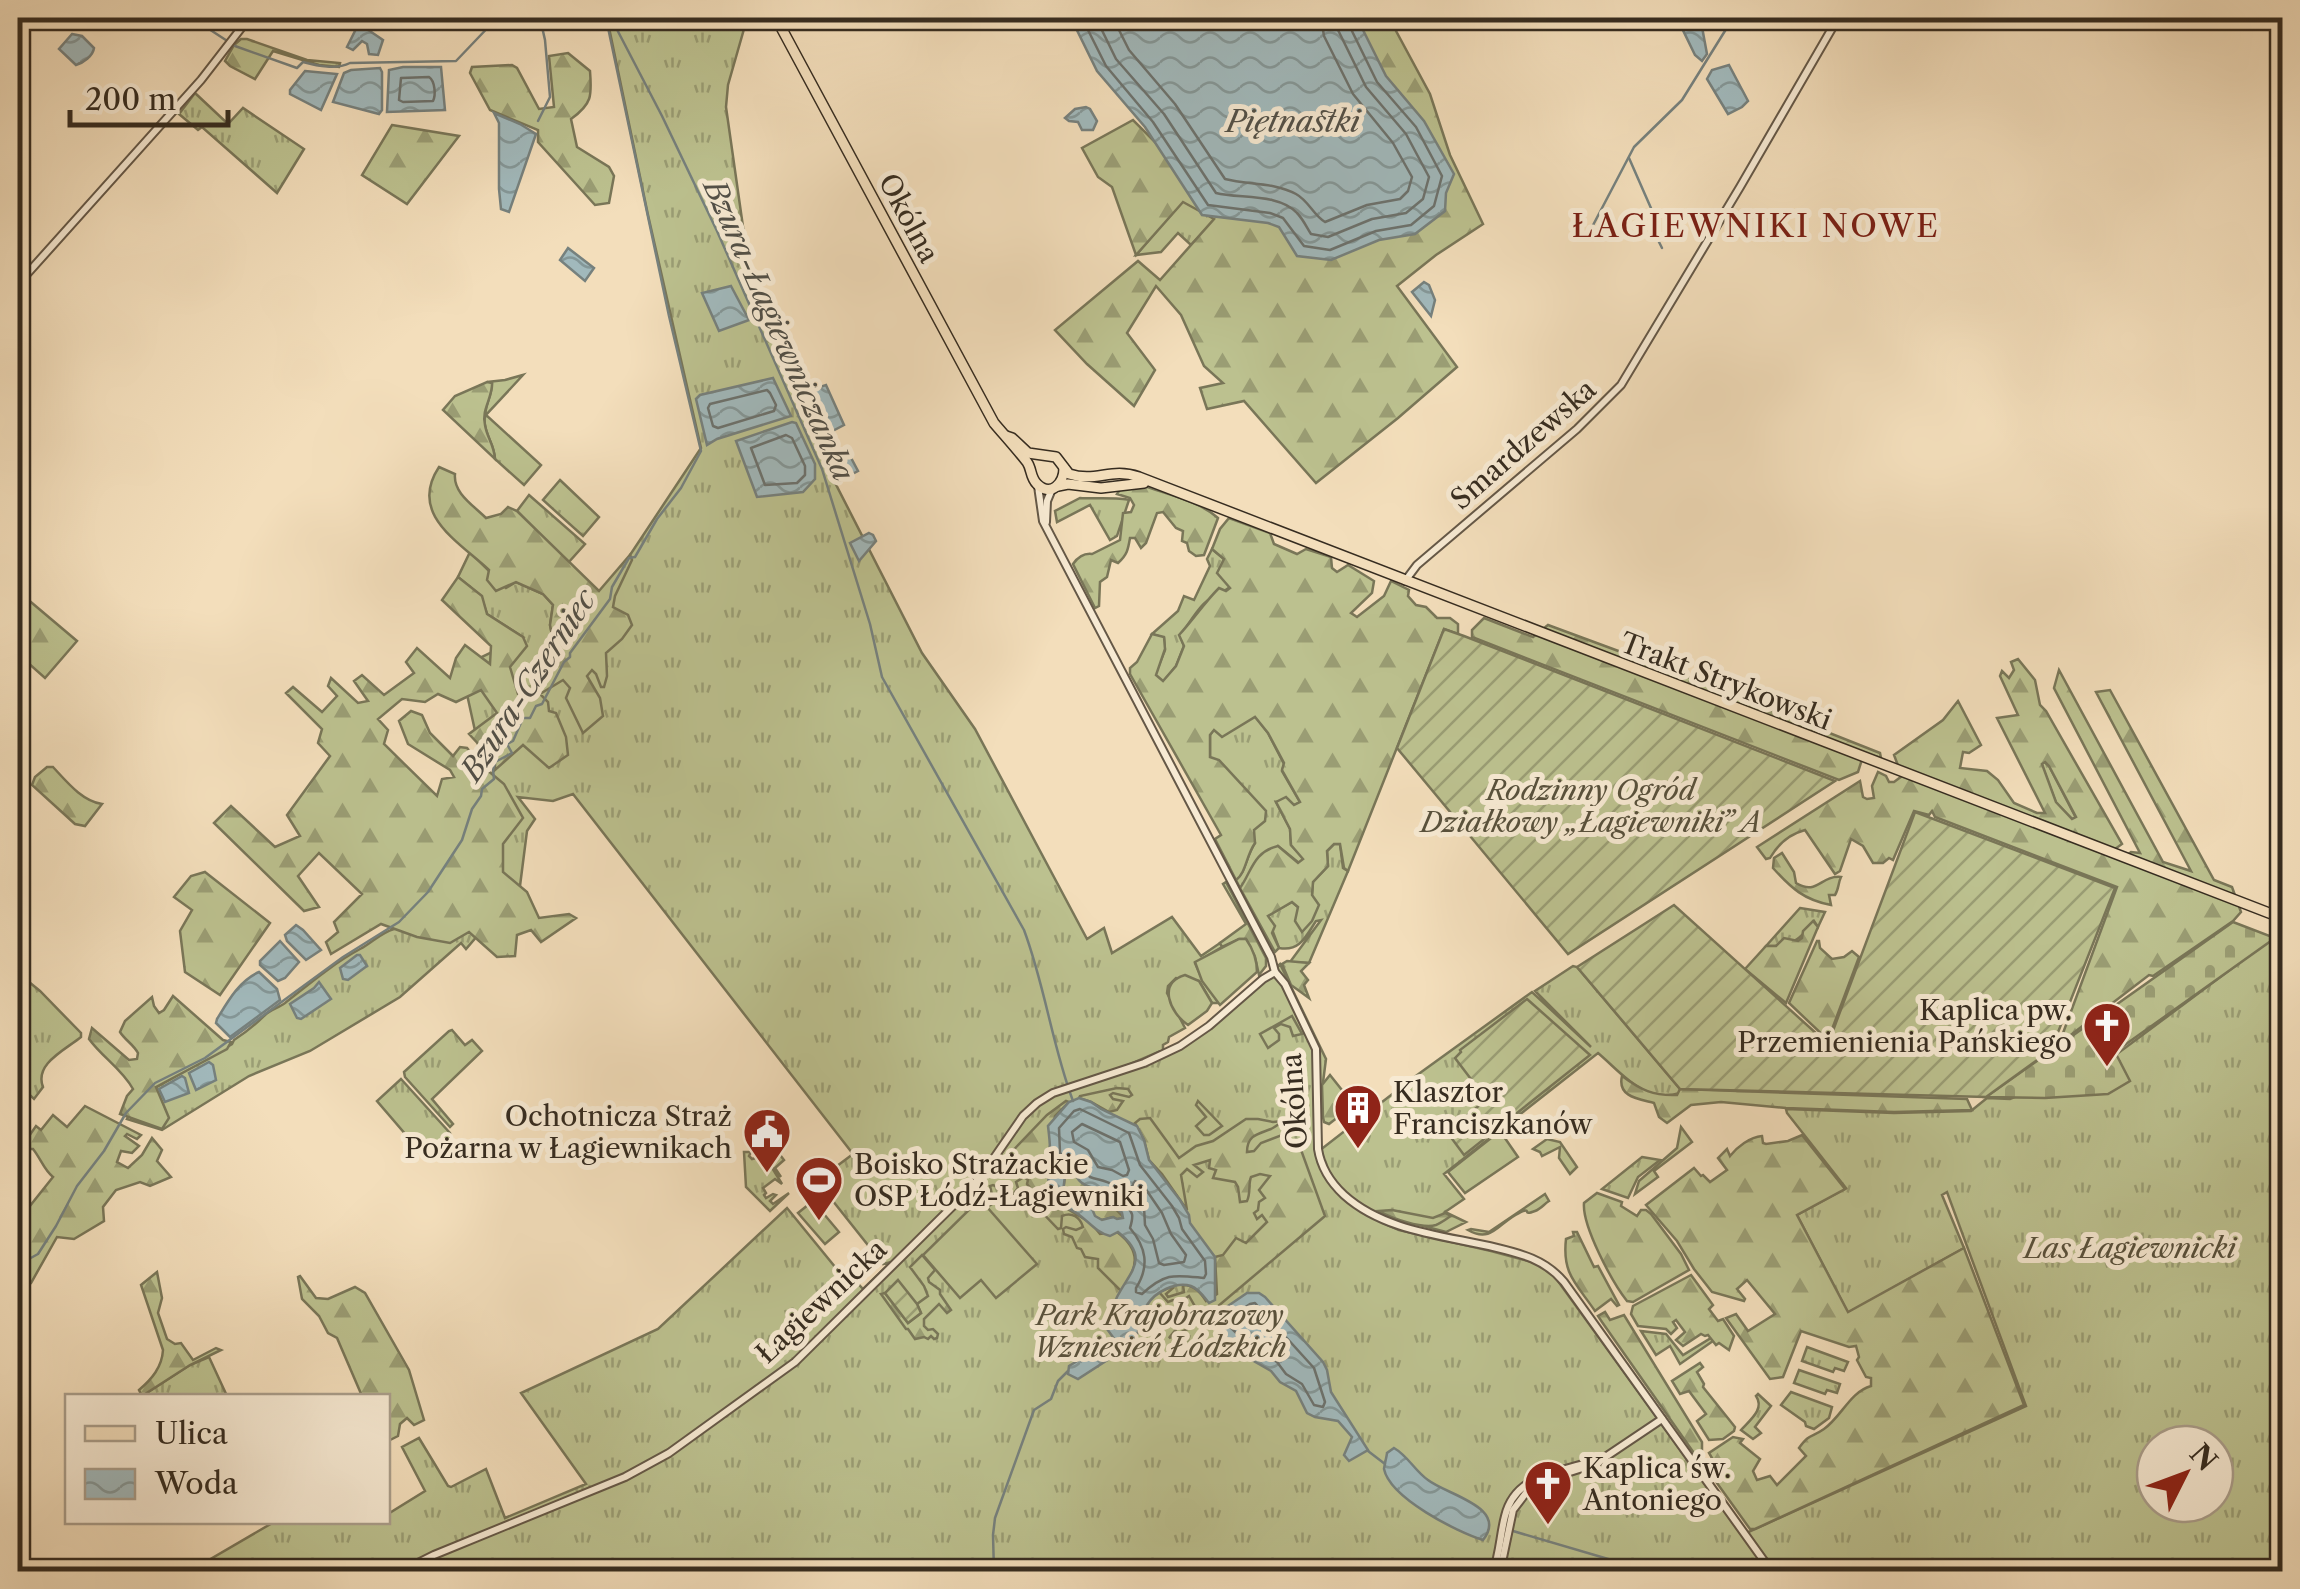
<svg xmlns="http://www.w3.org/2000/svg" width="2300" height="1589" viewBox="0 0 2300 1589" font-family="'Libre Caslon Text',serif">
<defs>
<pattern id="grass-tufts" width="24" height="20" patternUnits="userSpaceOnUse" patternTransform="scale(2.5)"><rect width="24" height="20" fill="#bcc18f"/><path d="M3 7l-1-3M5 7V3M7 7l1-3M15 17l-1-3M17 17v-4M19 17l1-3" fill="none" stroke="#9a9d74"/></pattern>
<pattern id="forest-firs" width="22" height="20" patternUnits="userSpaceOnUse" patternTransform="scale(2.5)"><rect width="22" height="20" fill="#bcc18f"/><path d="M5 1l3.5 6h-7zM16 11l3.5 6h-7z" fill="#9a9d74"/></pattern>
<pattern id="cemetery-stones" width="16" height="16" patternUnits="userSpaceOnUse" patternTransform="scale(2.5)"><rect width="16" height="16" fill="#bcc18f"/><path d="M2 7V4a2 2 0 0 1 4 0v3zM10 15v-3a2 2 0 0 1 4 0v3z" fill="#9a9d74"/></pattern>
<pattern id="garden-furrows" width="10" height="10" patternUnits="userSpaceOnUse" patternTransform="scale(2.5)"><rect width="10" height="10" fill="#bcc18f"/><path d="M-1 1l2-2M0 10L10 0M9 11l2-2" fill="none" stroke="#9a9d74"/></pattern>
<pattern id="water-waves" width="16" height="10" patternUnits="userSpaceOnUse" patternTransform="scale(2.5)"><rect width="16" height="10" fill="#a1b9bc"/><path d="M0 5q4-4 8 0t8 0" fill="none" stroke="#849798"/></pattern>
</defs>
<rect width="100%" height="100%" fill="#f3debb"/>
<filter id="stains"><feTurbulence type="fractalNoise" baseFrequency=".002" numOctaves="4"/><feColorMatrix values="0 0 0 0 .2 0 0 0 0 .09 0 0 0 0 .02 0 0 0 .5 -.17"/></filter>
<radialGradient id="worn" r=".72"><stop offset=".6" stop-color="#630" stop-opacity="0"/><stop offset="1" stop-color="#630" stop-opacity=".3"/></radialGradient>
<!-- grass -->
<g fill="url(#grass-tufts)" stroke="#797658" stroke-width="2.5" fill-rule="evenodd">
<path d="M607,18h84l53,11 -16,56 -2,22 24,169 44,94 21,63 -2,5 13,27 96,188 53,76 112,210 17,-11 8,25 60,-36 29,39 19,-13 2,4 -27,16 8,18 16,22h-7l-13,-22 -23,-3 -8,8 -1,7 18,35 -16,9 -1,5 -5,3v5l-44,19 67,-23 94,-82 46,95 -11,86 4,6 94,-73 119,-86 59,55 -56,-56 38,-25 4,1 103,122v4c-36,11 -57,-19 -82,-40l-154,121 20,25 -19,13 21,10 -20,10 -57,-15 -6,6 16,7 92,21 56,15 195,269 284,-129 -79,-214 -5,3 22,53 -116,65 -51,-98 49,-27 -59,-75 -1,-4 108,4 77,-2 16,-13 23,1 107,-45 165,-123v640h-2092l84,-49h114v-8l37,-23 -23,-44 17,-9 29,48 3,1 35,-18 19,49 81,-34 -65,-91 137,-64 129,-121 53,65 7,-1 16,17 28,-27 -8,2 -66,-83 36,-27 -280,-360 -20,7 -35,-4 17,22 -8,12 -7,55 -54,63 -5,-6 -61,54 -90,54 -61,25 -87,54 -35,-11 14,-23 91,-52 2,-4c11,-7 22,-16 31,-25 5,-5 13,-7 20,-12 24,-19 49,-40 75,-54 12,-6 20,-16 34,-20l98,-154 2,-6 -13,-11 -20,-91 62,-30 -36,-23 -6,-18 -23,-19 12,-25 36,36 10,-6 27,12 10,11 -3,20 3,15 78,-81 -1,-4 71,-107 -53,-233zM2155,1444h60v60h-60z"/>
<polygon points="195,93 228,124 243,108 304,149 277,193 202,127 198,130 179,114"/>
<polygon points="1183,201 1215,219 1191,245 1178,233 1161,252 1136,255"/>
<path d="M523,375l-37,40 55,50 -17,20 -29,-26c-1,-15 -8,-21 -10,-34 -3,-15 7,-28 7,-42l-5,-1 18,-2z"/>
<polygon points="560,480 599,517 583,536 543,500"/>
<polygon points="529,495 585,544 568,563 517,511"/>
<path d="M1080,498c13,1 40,-1 49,2l-12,36 -7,4 -20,-35 -33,17 -2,-11z"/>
<path d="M1212,549l12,10 6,28c-7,6 -15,8 -23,14 -9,6 -19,25 -27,34l4,11 -8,20 -13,16 -8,-7 10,-25 -1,-12 -12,-4 26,-23 6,-15 10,4 16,-34 -3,-7z"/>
<path d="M1255,716l13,17 16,31 -2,7 18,31 -6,3 -18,-3 14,27 1,16 13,14 -5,4 -21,-17 -38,42 -4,-8c10,-8 10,-24 19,-37l-45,-86v-22l4,-6z"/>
<polygon points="2045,762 2049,766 2076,818 2072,819 2056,803 2041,763"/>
<path d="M1334,844h6l3,24 5,3 -39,92 -19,-1 31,-42 -5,1c-10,15 -16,31 -37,27l-12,-32 25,-14 6,5 14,-12 1,-13 15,-16 -1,-15z"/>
<path d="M1800,908l25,4 -7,15 -4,-6c-13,19 -24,26 -48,25z"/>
<path d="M18,973l22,18 41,42v4c-16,13 -47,27 -38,50l-9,12 -16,-15z"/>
<polygon points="452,1030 465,1045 472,1040 482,1051 432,1099 453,1124 450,1127 405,1077 404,1072 449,1031"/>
<polygon points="401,1079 450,1133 453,1149 449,1156 425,1157 377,1101"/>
<polygon points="1681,1127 1692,1142 1654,1171 1658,1177 1635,1194 1639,1181 1677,1148"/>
<polygon points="768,1151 777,1151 784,1160 775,1168 781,1177 771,1166 782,1184 775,1179 763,1188 766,1193 764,1195 766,1198 773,1194 776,1195 770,1201 773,1204 789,1193 770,1211 746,1187 744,1152 751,1152 749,1156 752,1159 768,1155"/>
<polygon points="1642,1157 1660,1160 1638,1177 1628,1198 1602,1189"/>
<polygon points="1641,1331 1666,1334 1683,1355 1711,1338 1713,1341 1680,1364 1670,1346 1656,1355"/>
<polygon points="1807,1347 1848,1362 1844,1371 1835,1368 1833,1372 1802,1361"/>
<polygon points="209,1357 227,1396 142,1396 190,1365"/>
<polygon points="1799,1370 1840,1384 1837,1393 1827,1390 1825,1394 1794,1383"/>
<polygon points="1791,1392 1832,1407 1829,1418 1814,1429 1806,1426 1805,1422 1781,1405"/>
<path d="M1758,1394l13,12 -16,21 6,6 -8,6 -12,-9c9,-10 24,-21 15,-34z"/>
</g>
<!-- forest -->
<g fill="url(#forest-firs)" stroke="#797658" stroke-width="2.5" fill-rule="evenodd">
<polygon points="1352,18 1389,18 1430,94 1450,155 1483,224 1436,255 1397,286 1457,367 1398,418 1316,483 1244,401 1207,409 1200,388 1223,383 1204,366 1181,315 1156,286 1127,333 1155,370 1134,406 1087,364 1055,330 1138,261 1160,280 1214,219 1183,202 1136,255 1112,187 1098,177 1082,148 1133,120 1168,155"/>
<polygon points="241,39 247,39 307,60 340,63 339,67 319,65 273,51 255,79 230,66 225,61 234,45"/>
<path d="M568,53l22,18c2,25 2,33 -19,48l6,28 32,20 5,9 -5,27 -14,2 -57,-63v-12l-48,-20 -20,-37 2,-6 40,-2 5,3 22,41 15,-2 -5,-51z"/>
<polygon points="392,125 459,136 407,204 362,175"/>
<path d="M487,382l5,1c1,14 -11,27 -7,42 2,13 9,19 10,34l-52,-49 12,-14z"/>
<path d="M439,467l16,7c-2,19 18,31 31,44l15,-4 7,-7 9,4 82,80 31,-36 2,5 -17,36 -2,11 15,8 4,10 -10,14 -16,14 1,23 -3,11h-3l-5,-13 -4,-4 -5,6 13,22 3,18 -20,17 -17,-35 4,-10 -7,-8 -23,14 8,8 1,9 7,2 10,24 2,18 -19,13 -26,-23 -28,25v-8l-26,-28 28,-21 -16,-23 -25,12 -18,-8 -13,8 -23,-3 -24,20 10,11 -4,14 53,52 5,-17 12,-2 -4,-7 -42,-26 -9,-23 12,-10 11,4 8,18 23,23 7,-9 7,1 13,16 24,20 19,34 -20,26v28l24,20 12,26 30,-4 7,4 -35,24 -10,-12 -14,5 -2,21 -18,1 -28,-25 -19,11 -33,-6 -36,-13 -50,30 -5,-12 12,-10 -4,-10 28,-28 -43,-41 -21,23 21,31 -15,4 -90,-88 17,-17 44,41 25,-11 -13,-21 43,-59 -12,-13 4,-14 -36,-36 7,-6 29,25 15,-16 -9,-10 3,-8 27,25 10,-2 -14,-20 8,-6 22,20 30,-22 -8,-11 11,-14 33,30 6,-20 9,-13 25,19 1,-18 -49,-46 16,-23 24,19 5,18 36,23 4,9 -17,21 8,27 8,3c13,-12 9,-19 24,-31l3,-26 -3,-15 3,-20 -10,-11 -27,-12 -20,9 -9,-11 2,-10c-31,-29 -81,-56 -50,-103z"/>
<path d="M1139,484c26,10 59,16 79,34l-14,37 -8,1 -7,-5 -2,-8 -5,-2 1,-10 -7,-3 -13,-16 -6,1 -11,30 -5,5 -6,-10h-5c-2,12 -3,17 -12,25l-7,-3 -4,17 -7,5 -1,24 -4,2 -22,-44c5,-7 11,-11 19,-10l28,-14 3,-27 8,-1 3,-7 -4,-7 -13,-4 4,-6z"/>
<path d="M1229,518l41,15 4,11 23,10 9,-5 25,8 1,11 5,4 11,-7 26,16 -2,12 -21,20 6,4 27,-21 7,-15 18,9 -1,6 8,9 10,2 11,11h13l8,6v10l-14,-5 -96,242 -4,-3 -4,-24h-6l-7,7 1,15 -15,16 -1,13 7,10 -7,16 -10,11 -7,-11 3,-14 -6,-5 -24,14 7,10 -3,7 7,15 -4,4 -35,-64c12,-17 13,-36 38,-42l20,17 5,-4 -12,-14 -1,-16 -14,-27 10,-5 8,8 6,-3 -18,-32 2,-7 -16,-30 -13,-16 -33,20 -8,-7 -4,5v22l9,3 47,51 -1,10 -11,9 1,13c-9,13 -9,30 -19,37l-21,-41 6,-4 -91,-161v-6l7,-6 15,-28 12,3 1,12 -9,26 7,6 13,-15 8,-20 -5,-11c14,-15 25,-32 40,-47l7,3 4,-3 -13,-15 7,-14 -12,-10 8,-20z"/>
<polygon points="19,592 77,641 45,678 18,654"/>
<polygon points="1484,618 1533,637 1548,625 1678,673 1880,753 1881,758 1864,753 1858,772 1839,780 1472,637 1472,630"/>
<path d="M2018,659l17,21 5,25 6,6 76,133 -7,5 7,10 9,-7 9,1 -86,-165 5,-18 104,192 28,9 -95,-179 14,-2 104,190 18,7 9,25 -8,9 -80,55 -4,-1 -90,69 58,-157 -182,-70 -3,-6 -3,4 -15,-4 -21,49 -4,-2 -6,5h-10l-10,-17 -12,-7 -11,32 -5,3 -30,-44c-15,4 -27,14 -35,28l-4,1 -9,-12 103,-66 3,16 4,2 7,-1 -2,-12 6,-14 8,4 3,6h5l8,-6 -8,-21 49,-35 15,-19 23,44 -12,8 -6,-1 -3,16 27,3 11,9 16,23 23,10h8l-48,-95 21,-3 -18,-39 2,-5 7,7 5,-8 -3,-8zM2045,762l4,4 27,51 -4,2 -16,-17 -14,-38z"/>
<path d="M47,767h6c14,15 29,34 49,37l-17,22 -10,-2 -43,-39 3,-8z"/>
<path d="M1782,853l12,19 2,11c22,13 24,-8 45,-6 -3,6 -2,12 -6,18h-6l2,10c-27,-5 -40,-17 -58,-37l1,-10z"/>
<polygon points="205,872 270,923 220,995 185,972 180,931 192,910 174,897 191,876"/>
<polygon points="1226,882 1266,958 1266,966 1259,975 1255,957 1246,939 1239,939 1222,947 1220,943 1246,924 1223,884"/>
<polygon points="1813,921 1818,927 1786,1003 1745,969 1766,946 1776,946 1784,938 1798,941 1802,938 1803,931"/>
<polygon points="1817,941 1819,941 1820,948 1832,959 1844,957 1852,951 1859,957 1828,1040 1789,1003"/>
<polygon points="1287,961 1309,963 1301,971 1308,980 1304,985 1309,998 1291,985 1282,964"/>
<path d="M173,996l50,44 8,2 -4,7 -71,38 13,31 -7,11 -42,-15 7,-18 6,-7c-11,-20 -31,-32 -44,-50l3,-11 37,32 8,-1 1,-6c-5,-9 -13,-13 -18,-21l5,-11 27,-24 2,9 5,7 5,-3z"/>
<polygon points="1292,1016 1302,1034 1293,1036 1290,1027 1281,1024 1274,1028 1279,1034 1279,1040 1268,1048 1260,1034"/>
<polygon points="1330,1075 1353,1104 1347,1110 1343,1105 1339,1108 1342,1114 1329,1124 1324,1122 1323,1117 1322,1085"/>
<path d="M1622,1076c19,14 31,20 55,19l3,-6 287,10 5,11 -78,2 -108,-4 -65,-6 -30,3 -24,18 -8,-6 -5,-14c-15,-4 -37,-6 -32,-27z"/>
<polygon points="1117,1088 1128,1089 1132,1095 1129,1097 1113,1093 1110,1095 1113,1099 1123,1101 1117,1110 1109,1112 1091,1102 1079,1098 1080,1096"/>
<path d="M1066,1101l3,1 -14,14 -8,48 17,43 27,16 9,11 17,-2c25,19 21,36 4,59l-23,-23v-9l-13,-2 -4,-8 -4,-1 -5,-11 -8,-3 -1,-5 3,-2 10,3 7,-3c-3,-10 -11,-15 -21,-11l-1,12 -3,1 -20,-21 4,-4 -15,-20 1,-4 -4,-3 -8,5 2,6 -5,6 -20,-9 -3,1 4,17 -5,3 -14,-16 72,-75z"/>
<polygon points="1198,1101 1222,1126 1209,1135 1204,1135 1196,1126 1206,1117 1196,1105"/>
<path d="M85,1106l56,29 -4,4 -10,-5 -2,2 14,10 -7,7 -11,-2 -4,11 11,6 14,-13 10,-17 10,12 -5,11 14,16 -21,9 -10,-4 -24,8 -13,17 1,14 -30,18 -17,-2 -26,46 -13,8v-70l35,-44c-9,-7 -12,-18 -20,-28h-13l16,-23 5,4 12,-15 14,12z"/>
<path d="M1150,1118l29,40 17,-12 17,-5 33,-22h12l15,3 10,-1c-4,3 -8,6 -12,8 -13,5 -24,6 -24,23l7,-1 7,-8 21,-8 8,15 10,-3 25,69 -121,102 -12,9 -23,11c3,-4 8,-10 12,-13 8,-6 13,-4 16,-15l-8,-14 -3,2 1,3 -6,2 -8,-3 -5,2 -9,-10 12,-5 2,1 -7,6 2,3 16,-5 -1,-7c11,0 17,7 23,16l11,-7 -2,-37 8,-2 13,-17 10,5 21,-21 -5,-7 -5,4 -3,-6 4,-3 1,-8 6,-4 -6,-8 11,-14 -10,-2 -9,3c-3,8 0,16 -4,24l-7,1 -2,-15 -3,-5 -22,-4 3,-8 -7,-2 1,-8 -16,5 9,7 -6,5 -10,-8 -6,6 6,35 -25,-36 -13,-14 -5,-20 -9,-17 5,-4z"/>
<path d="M1802,1135l43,54 -48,26 51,97 116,-64 60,157 -269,124h-5l-46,-64 8,-7 -3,-5 24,-16 10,2 -3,4 20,16 -7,12 4,9 13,-4 7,9 29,-29 -7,-8c11,-15 12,-10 25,-19 18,-13 26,-37 47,-43v-8l-5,-1 -9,-17 2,-3 -3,-11 -7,1 -48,-16 -18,46 -13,2 -44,-61 10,-4 12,17 27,-17 -28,-34 -10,9 8,10 -1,2 -32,-9 -18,-23 -17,-28 -31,-36 48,-37 7,8 2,-1 7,7 17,-12 -9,-12 9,-9 3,7c7,-9 20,-19 32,-20l1,7 3,1 22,-3z"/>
<polygon points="1547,1139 1560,1142 1577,1167 1570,1174 1559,1158 1560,1147 1542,1156 1540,1152 1533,1149"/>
<polygon points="1070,1165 1096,1191 1104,1191 1110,1196 1111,1204 1124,1218 1117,1219 1113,1217 1102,1220 1094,1216 1090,1205 1068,1197 1063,1192 1066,1167"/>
<path d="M1597,1193l25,9 -1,4 16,10 4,-6h5l5,4 30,40 8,16 -56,32 -6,-1c-15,-19 -45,-75 -43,-98z"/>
<path d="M1545,1194l4,7c-5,3 -8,8 -14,10 -15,6 -1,-5 -16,2 -20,9 -27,31 -51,17l3,-1 18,3z"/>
<path d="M1392,1210l41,8 12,-5 6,3c-5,3 -10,7 -15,9 -14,4 -45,-7 -57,-14z"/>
<path d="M1573,1232h4l17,35 4,-1 21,39 -2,1 -6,-7 -16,12c-19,-28 -33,-37 -29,-72l8,-3z"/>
<polygon points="922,1255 935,1270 928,1278 929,1282 940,1290 940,1294 951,1310 947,1313 939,1304 924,1319 924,1326 928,1330 933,1329 938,1334 937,1338 934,1339 931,1336 928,1339 924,1337 915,1339 908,1329 906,1329 881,1294 885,1293 908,1323 921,1313 917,1304 928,1296 924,1286 910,1267"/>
<path d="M157,1272l5,26 -4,15 9,26 8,5 6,-1 12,17 23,-12 5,2 -31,15 -48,31 -3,-6c13,-11 23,-23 24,-40l-22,-65z"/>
<polygon points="1691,1275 1713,1305 1709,1309 1718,1321 1723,1319 1734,1336 1729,1350 1719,1343 1716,1345 1708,1335 1705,1336 1701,1334 1683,1346 1676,1340 1685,1332 1676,1320 1673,1322 1677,1328 1671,1334 1666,1329 1638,1326 1631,1314 1633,1306"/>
<polygon points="300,1276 316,1298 328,1299 355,1287 365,1293 409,1370 424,1420 414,1425 407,1418 400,1424 398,1436 388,1441 388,1396 362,1396 337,1338 328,1333 319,1316 302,1299 298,1277"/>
<polygon points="1605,1312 1610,1320 1624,1315 1702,1442 1702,1450 1696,1456 1602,1322 1598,1316"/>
<polygon points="1700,1363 1703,1367 1697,1372 1704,1384 1703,1387 1735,1427 1734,1431 1723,1439 1709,1440 1697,1421 1706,1414 1689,1391 1680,1394 1672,1381"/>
</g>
<!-- cemetery -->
<polygon fill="url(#cemetery-stones)" stroke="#797658" stroke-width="2.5" points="2233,922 2275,938 2115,1052 2130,1081 2108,1094 2045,1098 1986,1097"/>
<!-- garden -->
<g fill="url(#garden-furrows)" stroke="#797658" stroke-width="2.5">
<polygon points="1444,629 1464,636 1835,781 1568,954 1397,748"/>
<polygon points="1915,812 2115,888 2051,1050 1986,1097 1680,1089 1577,967 1674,905 1828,1044"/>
<polygon points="1527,999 1590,1055 1464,1155 1447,1132 1492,1095 1489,1092 1483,1095 1455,1058 1461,1052 1460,1050"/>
<polygon points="898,1280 917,1304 921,1313 908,1323 885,1293"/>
</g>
<!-- pitch -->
<g fill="#bcc18f" stroke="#797658" stroke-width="2.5">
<path d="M1239,939h7c7,10 11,20 11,33l-37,33 -18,-24 -7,-19z"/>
<path d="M1185,975l14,6 13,22 -5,8 -19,14c-18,-12 -31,-42 -3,-50z"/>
<polygon points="1500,1131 1518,1157 1465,1193 1448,1172"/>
<polygon points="980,1199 1037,1264 996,1298 981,1280 960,1298 923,1255"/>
<polygon points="813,1201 839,1232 825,1244 798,1213"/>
</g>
<!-- water -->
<g fill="url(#water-waves)" stroke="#76817e" stroke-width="2.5" fill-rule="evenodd">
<polygon points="1071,18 1357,18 1386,76 1424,121 1454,174 1446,193 1445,211 1415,234 1379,240 1331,260 1297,256 1279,227 1268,223 1202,215 1145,127 1097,71"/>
<polygon points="1688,18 1702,18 1704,20 1702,27 1707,54 1702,61 1695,55 1679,22"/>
<polygon points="361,25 383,40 378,55 369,54 367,44 362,41 353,50 347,47 357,27"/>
<path d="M72,34l10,2 12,12c-1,8 -11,15 -18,17l-17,-16z"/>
<polygon points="1729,65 1748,101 1742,107 1728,114 1707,79 1712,70"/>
<polygon points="403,67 441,67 445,110 387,112 389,70"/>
<polygon points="380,68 382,72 382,110 379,114 333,102 344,73 351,70"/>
<polygon points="305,71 337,74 321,110 290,94 290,90"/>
<polygon points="1086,107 1090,109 1097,121 1093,130 1082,130 1078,122 1069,121 1065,118 1075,109"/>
<polygon points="494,113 520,124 536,134 509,212 501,209 499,189 499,123"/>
<polygon points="568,248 594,268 585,281 560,260"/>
<polygon points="1424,282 1429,285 1435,300 1431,316 1412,292"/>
<polygon points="731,286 749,320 719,331 702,293"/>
<polygon points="773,378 791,416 717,439 707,445 696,399 700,395"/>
<polygon points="826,385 844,425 817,439 798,398 807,391"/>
<polygon points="792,422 796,423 815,464 815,479 803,492 757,497 736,441"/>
<polygon points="849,454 858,471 835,483 828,465"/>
<polygon points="869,533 873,535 876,541 859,561 850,543"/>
<polygon points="296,925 303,930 321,950 306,960 287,941 285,935"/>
<polygon points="280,941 299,962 285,978 278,981 260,965 260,961"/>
<polygon points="357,955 360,955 367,966 348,980 343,979 340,968"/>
<path d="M259,972l18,17 3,11 -50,37 -14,-14 1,-4c11,-18 22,-38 42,-47z"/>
<polygon points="319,982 331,999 301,1019 297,1018 290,1004 314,988"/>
<polygon points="209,1062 213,1065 216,1080 196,1090 189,1073"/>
<polygon points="182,1076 185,1078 189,1093 165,1102 159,1089"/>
<path d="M1079,1098l12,4 10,7 36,17 7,14 5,20 31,40 9,15 1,8 25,34v43l-6,3c-5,-6 -10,-14 -18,-17 -15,-5 -36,6 -44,19 -10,16 -3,32 -23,41l-6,-2 -11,-15c6,-10 5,-22 10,-32 13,-26 34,-39 1,-65l-8,4c-13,-3 -21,-14 -32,-22 -6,-5 -14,-6 -19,-12 -15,-16 -11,-33 -9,-52 0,-8 -1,-16 -2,-24l21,-24zM1070,1165l3,2c6,26 23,16 37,29v7l12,10 1,5 -6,1 -4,-2 -11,3 -7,-4 -5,-12 -22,-7 -5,-5 3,-25z"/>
<polygon points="1247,1293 1259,1293 1265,1297 1323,1362 1327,1370 1331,1392 1368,1450 1349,1461 1344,1455 1352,1437 1338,1421 1315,1417 1307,1413 1296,1391 1280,1382 1271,1371 1245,1356 1219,1330 1216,1324 1222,1310"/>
<polygon points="1098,1339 1104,1339 1112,1350 1112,1357 1078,1379 1068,1374 1069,1366 1079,1360 1082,1352"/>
<path d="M1394,1448c14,8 21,23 34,32 19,15 81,27 55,60 -26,-8 -93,-42 -99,-71 0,-2 3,-14 3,-16z"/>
</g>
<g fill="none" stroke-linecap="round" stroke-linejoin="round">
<!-- shore -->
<g stroke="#6c726e" stroke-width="2.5">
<polyline points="1082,18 1106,66 1153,122 1208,205 1270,213 1283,218 1304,246 1330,250 1376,231 1411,225 1434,206 1442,176 1416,127 1377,82 1349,25 1349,18"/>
<path d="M1096,18l20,41 48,55 52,79c23,6 63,0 81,20 6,6 10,15 14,21l17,3 44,-18 34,-6 17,-14 6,-22 -23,-43 -40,-47 -28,-57 -2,-12"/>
<path d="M1113,18l16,32 46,54 50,75c23,6 49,3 71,15 13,7 17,21 29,28l42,-17 33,-6 8,-8 4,-14 -19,-34 -40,-49 -29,-58 -3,-18"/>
<path d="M429,77c6,4 7,18 4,24l-30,1 -4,-2 2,-22z"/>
<polygon points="767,390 770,393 776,405 774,411 718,428 713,426 708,408 710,404"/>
<polygon points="786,435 792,438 805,466 805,475 797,483 765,485 751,448"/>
<path d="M1080,1109l49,24 11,32 32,41 7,12 3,11 23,32 1,13 -2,4c-29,-3 -38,-6 -62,16l-6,-2v-4c14,-22 10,-41 -6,-60 6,-20 -1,-15 -9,-29 -7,-12 4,-5 -8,-14 -7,-5 -15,-5 -23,-8 -11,-11 -8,-23 -27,-21l-3,-3 -1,-25 15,-17z"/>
<polygon points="1082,1124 1120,1142 1129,1170 1127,1175 1123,1176 1112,1170 1098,1167 1088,1150 1074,1142 1072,1132"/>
<polygon points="1135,1181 1145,1188 1162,1213 1171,1234 1186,1255 1184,1262 1164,1265 1159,1263 1153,1239 1145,1225 1144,1207 1131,1188"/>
<polygon points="1255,1303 1314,1368 1325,1402 1323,1407 1314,1405 1302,1384 1286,1374 1277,1362 1252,1348 1228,1325 1230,1317 1250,1304"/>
</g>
<!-- stream -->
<g stroke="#76817e" stroke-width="2.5">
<path d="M192,18l43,28 62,22 6,-6c15,4 33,8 47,1l106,-2 41,-43"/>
<path d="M611,18l51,98 55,115 105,238 48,155 12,53 142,253c21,56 28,115 49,171"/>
<polyline points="538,121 550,97 545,40 540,18"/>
<polyline points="1629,158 1654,215 1656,221 1654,232 1662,248"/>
<polyline points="1591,229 1634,147 1682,100 1733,18"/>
<polyline points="18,1265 38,1254 56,1226 77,1186 104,1151 126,1113 155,1083 205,1058 343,957 399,922 428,892 462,840 472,809 481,796 482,789 494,779 493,770 495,762 512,753 507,744 513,741 523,718 530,718 536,706 542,704 564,662 570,657 570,653 610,599 612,587 629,558 635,557 657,519 681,488 701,451 669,316 606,18"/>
<polyline points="1368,1451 1385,1464"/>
<polyline points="1513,1531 1615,1561 1638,1572"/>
<polyline points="994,1572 993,1535 995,1518 1034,1410 1051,1399 1058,1381 1068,1371"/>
</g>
<!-- minor casing -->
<g stroke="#655847" stroke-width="10">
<g id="minor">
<polyline points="18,284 201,80 249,18"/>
<path d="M1038,486l5,35 228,436 4,15 10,12 31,65 2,100c3,19 12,33 26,46 39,35 95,40 145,51 29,7 55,12 75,36l208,290"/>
<polyline points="1046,522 1047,501 1052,489"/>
<polyline points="1405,581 1417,565 1577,429 1621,385 1740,187 1838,18"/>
<polyline points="400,1572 434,1555 625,1477 669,1453 795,1362 966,1193 985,1171 1023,1116 1037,1103 1053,1093 1144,1063 1180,1046 1209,1026 1263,979 1275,972"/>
<path d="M1493,1572c7,-19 7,-37 12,-56 10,-41 51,-43 85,-54"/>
<polyline points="1500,1572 1513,1510 1529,1489 1545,1480 1595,1464 1662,1419"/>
</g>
</g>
<!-- major casing -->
<g stroke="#362c20" stroke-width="12">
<g id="major">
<path d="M776,18l218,405c11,13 22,25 33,39 5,7 3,15 10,22 14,14 27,-1 27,-16"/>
<path d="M1006,436l6,2 16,15 28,4 13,17c28,9 41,-7 70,3l1143,441"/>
<polyline points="1058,486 1068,484 1101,488 1144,483"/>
</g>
</g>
<!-- minor -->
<use href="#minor" stroke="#f7ead3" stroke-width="6"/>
<!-- major -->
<use href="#major" stroke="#f3debb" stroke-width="9"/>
</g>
<!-- icons -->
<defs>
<g id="church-pin" transform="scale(2.5)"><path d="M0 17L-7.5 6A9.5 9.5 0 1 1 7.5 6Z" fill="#8f2418" stroke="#f7ead3"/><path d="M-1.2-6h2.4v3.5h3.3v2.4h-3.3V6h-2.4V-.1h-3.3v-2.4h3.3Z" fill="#fff"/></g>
<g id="building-pin" transform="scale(2.5)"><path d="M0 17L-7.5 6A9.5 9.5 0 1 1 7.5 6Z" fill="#8f2418" stroke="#f7ead3"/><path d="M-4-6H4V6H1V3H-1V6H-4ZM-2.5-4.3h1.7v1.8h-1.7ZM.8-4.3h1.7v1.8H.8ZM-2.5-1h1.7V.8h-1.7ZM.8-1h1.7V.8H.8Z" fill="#fff"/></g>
<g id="civic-pin" transform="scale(2.5)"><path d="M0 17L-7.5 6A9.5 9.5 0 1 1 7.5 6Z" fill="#8f2418" stroke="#f7ead3"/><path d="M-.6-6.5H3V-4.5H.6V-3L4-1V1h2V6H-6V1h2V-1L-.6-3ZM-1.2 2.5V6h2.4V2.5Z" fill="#fff"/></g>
<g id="stadium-pin" transform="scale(2.5)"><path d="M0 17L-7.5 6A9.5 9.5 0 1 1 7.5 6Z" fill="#8f2418" stroke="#f7ead3"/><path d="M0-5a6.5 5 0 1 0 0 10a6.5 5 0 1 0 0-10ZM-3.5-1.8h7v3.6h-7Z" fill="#fff"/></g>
</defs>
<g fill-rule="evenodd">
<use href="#church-pin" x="2107" y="1026"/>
<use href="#building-pin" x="1358" y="1108"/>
<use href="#civic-pin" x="767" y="1132"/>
<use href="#stadium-pin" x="819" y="1180"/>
<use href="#church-pin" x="1548" y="1484"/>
</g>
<g text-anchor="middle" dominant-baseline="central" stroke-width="10" stroke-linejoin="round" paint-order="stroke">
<!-- street labels -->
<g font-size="28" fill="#362c20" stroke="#f7ead3">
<text transform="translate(909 218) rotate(62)">Okólna</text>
<text transform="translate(1523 444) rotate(-41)">Smardzewska</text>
<text transform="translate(1726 681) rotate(21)">Trakt Strykowski</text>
<text transform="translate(1294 1101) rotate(-94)">Okólna</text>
<text transform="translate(821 1301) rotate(-43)">Łagiewnicka</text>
</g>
<!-- park labels -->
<g font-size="28" font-style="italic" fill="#58513c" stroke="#f7ead3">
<text x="1591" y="790">Rodzinny Ogród<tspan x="1591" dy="32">Działkowy „Łagiewniki” A</tspan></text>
<text x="2130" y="1248">Las Łagiewnicki</text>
<text x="1160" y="1315">Park Krajobrazowy<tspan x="1160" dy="32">Wzniesień Łódzkich</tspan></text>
</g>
<!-- poi labels -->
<g font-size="28" fill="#362c20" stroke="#f7ead3" text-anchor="start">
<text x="2072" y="1010" text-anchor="end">Kaplica pw.<tspan x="2072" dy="32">Przemienienia Pańskiego</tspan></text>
<text x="1393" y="1092">Klasztor<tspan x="1393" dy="32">Franciszkanów</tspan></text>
<text x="732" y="1116" text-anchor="end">Ochotnicza Straż<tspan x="732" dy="32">Pożarna w Łagiewnikach</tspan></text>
<text x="854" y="1164">Boisko Strażackie<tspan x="854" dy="32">OSP Łódź-Łagiewniki</tspan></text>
<text x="1583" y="1468">Kaplica św.<tspan x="1583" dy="32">Antoniego</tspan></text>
</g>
<!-- water labels -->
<g font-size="30" font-style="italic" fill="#514f47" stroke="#f7ead3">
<text x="1293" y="121">Piętnastki</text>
<text transform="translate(779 330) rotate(66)">Bzura-Łagiewniczanka</text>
<text transform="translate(528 685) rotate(-57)">Bzura-Czerniec</text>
</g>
<!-- quarter labels -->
<g font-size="32" letter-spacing="2.5" fill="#7a1f14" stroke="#f7ead3">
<text x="1756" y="225">ŁAGIEWNIKI NOWE</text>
</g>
</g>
<!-- margin -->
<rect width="2300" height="1589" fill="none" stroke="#f3debb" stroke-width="60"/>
<rect x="20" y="20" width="2260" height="1549" fill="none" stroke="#362c20" stroke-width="5"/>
<rect x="30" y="30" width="2240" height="1529" fill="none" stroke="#362c20" stroke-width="2.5"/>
<!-- legend -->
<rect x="65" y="1394" width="325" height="130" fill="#f7ead3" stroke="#aa9e8b" stroke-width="2.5"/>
<rect x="85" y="1426" width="50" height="15" fill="#f3debb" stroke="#aa9e8b" stroke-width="2.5"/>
<text x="155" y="1444" font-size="30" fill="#362c20">Ulica</text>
<rect x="85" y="1469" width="50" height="30" fill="url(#water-waves)" stroke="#aa9e8b" stroke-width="2.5"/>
<text x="155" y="1494" font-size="30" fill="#362c20">Woda</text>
<!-- north arrow -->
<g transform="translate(2185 1474) rotate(48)"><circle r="48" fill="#f7ead3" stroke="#aa9e8b" stroke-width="2.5"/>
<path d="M0-8L18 38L0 25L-18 38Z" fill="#8f2418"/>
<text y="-15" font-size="28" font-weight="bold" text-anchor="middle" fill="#362c20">N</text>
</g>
<!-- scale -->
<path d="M70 110v15h158v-15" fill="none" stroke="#362c20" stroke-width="5"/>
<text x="85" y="110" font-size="30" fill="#362c20" stroke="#f7ead3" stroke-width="8" paint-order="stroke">200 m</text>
<rect width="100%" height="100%" filter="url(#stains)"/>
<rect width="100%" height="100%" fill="url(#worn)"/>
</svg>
